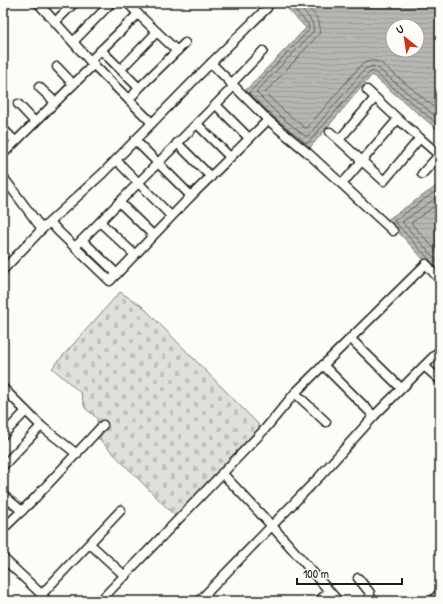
<svg xmlns="http://www.w3.org/2000/svg" width="443" height="604" viewBox="0 0 443 604" font-family="'Patrick Hand',sans-serif">
<defs>
<pattern id="cemetery-stones" width="16" height="16" patternUnits="userSpaceOnUse"><rect width="16" height="16" fill="#e0dfdb"/><path d="M2 7V4a2 2 0 0 1 4 0v3zM10 15v-3a2 2 0 0 1 4 0v3z" fill="#c0bfbb"/></pattern>
<pattern id="water-rules" width="6" height="5" patternUnits="userSpaceOnUse"><rect width="6" height="5" fill="#b7b6b2"/><path d="M0 2.5h6" fill="none" stroke="#9d9c98"/></pattern>
</defs>
<rect width="100%" height="100%" fill="#fdfcf7"/>
<filter id="ink" filterUnits="userSpaceOnUse"><feTurbulence type="fractalNoise" baseFrequency=".025" numOctaves="2"/><feDisplacementMap in="SourceGraphic" scale="8" xChannelSelector="R" yChannelSelector="G"/><feConvolveMatrix kernelMatrix="1 2 1 2 8 2 1 2 1" color-interpolation-filters="sRGB"/></filter>
<g filter="url(#ink)">
<!-- cemetery -->
<polygon fill="url(#cemetery-stones)" stroke="#7e7e7c" points="120,292 142,306 258,424 259,428 257,434 175,516 97,437 97,418 85,408 81,393 52,368"/>
<!-- water -->
<g fill="url(#water-rules)" stroke="#797876" fill-rule="evenodd">
<path d="M282,3h158v127l-1,1 -67,-56 -64,75 -65,-57 63,-65zM393,26h24v24h-24z"/>
<polygon points="440,181 440,277 387,220 434,188"/>
</g>
<g fill="none" stroke-linecap="round" stroke-linejoin="round">
<!-- shore -->
<g stroke="#5a5a58" stroke-width="1">
<polyline points="288,3 308,24 309,30 249,93 276,119 306,143 308,143 369,73 373,71 440,126"/>
<path d="M295,3c7,8 21,17 18,29l-57,60 23,23 26,21h3l57,-67 8,-3 6,3 61,51"/>
<path d="M303,3c9,9 20,17 16,31l-54,59 18,17 22,18h2l54,-63c7,-5 14,-6 21,-1l58,48"/>
<polyline points="440,187 436,191 394,221 440,271"/>
<polyline points="440,195 402,222 440,264"/>
<polyline points="440,202 411,223 440,255"/>
</g>
<!-- street casing -->
<g stroke="#1c1c1c" stroke-width="11">
<g id="street">
<polyline points="38,3 90,61 152,123"/>
<polyline points="128,3 138,14 177,51"/>
<polyline points="55,22 74,3"/>
<polyline points="73,42 111,3"/>
<polyline points="101,50 139,88"/>
<polyline points="90,61 138,14"/>
<polyline points="211,63 268,120 308,153 393,231"/>
<polyline points="57,67 73,84"/>
<polyline points="121,69 157,32"/>
<polyline points="231,84 263,51"/>
<polyline points="39,87 55,102"/>
<polyline points="129,100 139,88 185,43"/>
<polyline points="18,104 35,122"/>
<polyline points="216,105 249,138"/>
<polyline points="398,119 439,155"/>
<polyline points="197,124 230,157"/>
<polyline points="3,129 15,141"/>
<polyline points="330,132 339,140 375,98"/>
<polyline points="135,140 191,196"/>
<polyline points="339,140 384,181 420,138"/>
<polyline points="177,143 211,177"/>
<polyline points="3,154 94,64"/>
<polyline points="116,160 171,216"/>
<polyline points="422,174 440,154"/>
<polyline points="3,177 42,229"/>
<polyline points="342,184 398,119 367,90"/>
<polyline points="119,202 153,235"/>
<polyline points="50,222 58,231 110,281 191,196 268,120"/>
<polyline points="100,222 134,254"/>
<polyline points="82,240 117,274"/>
<polyline points="75,247 234,86"/>
<polyline points="3,270 42,229 103,173 211,63 267,8 269,3"/>
<polyline points="350,338 401,388"/>
<polyline points="323,365 374,416"/>
<polyline points="424,366 440,380"/>
<polyline points="3,388 41,426 77,454"/>
<polyline points="295,393 326,422"/>
<polyline points="3,435 26,411"/>
<polyline points="3,466 41,426"/>
<polyline points="222,473 272,526 338,601"/>
<polyline points="3,495 22,511"/>
<polyline points="3,529 35,498 103,425"/>
<polyline points="90,544 125,576"/>
<polyline points="3,558 38,591 47,601"/>
<polyline points="358,578 370,593 370,598 367,601"/>
<polyline points="41,595 121,510"/>
<polyline points="100,601 265,429 295,393 426,264 440,280"/>
<polyline points="199,601 320,476 374,416 440,350"/>
<polyline points="319,601 329,591"/>
<polyline points="432,601 440,593"/>
</g>
</g>
<!-- street -->
<use href="#street" stroke="#fdfcf7" stroke-width="8"/>
</g>
</g>
<!-- margin -->
<rect width="443" height="604" fill="none" stroke="#fdfcf7" stroke-width="16"/>
<rect x="8" y="8" width="427" height="588" fill="none" stroke="#1c1c1c" stroke-width="1.5" filter="url(#ink)"/>
<!-- north arrow -->
<g transform="translate(405 38) rotate(330)"><circle r="19" fill="#fdfcf7" stroke="#a3a29f"/>
<path d="M0-3L7 15L0 10L-7 15Z" fill="#c8321e"/>
<text y="-6" font-size="11" font-weight="bold" text-anchor="middle" fill="#1c1c1c">U</text>
</g>
<!-- scale -->
<path d="M297 578v6h105v-6" fill="none" stroke="#1c1c1c" stroke-width="2"/>
<text x="303" y="578" font-size="12" fill="#1c1c1c" stroke="#fdfcf7" stroke-width="3" paint-order="stroke">100 m</text>
</svg>
